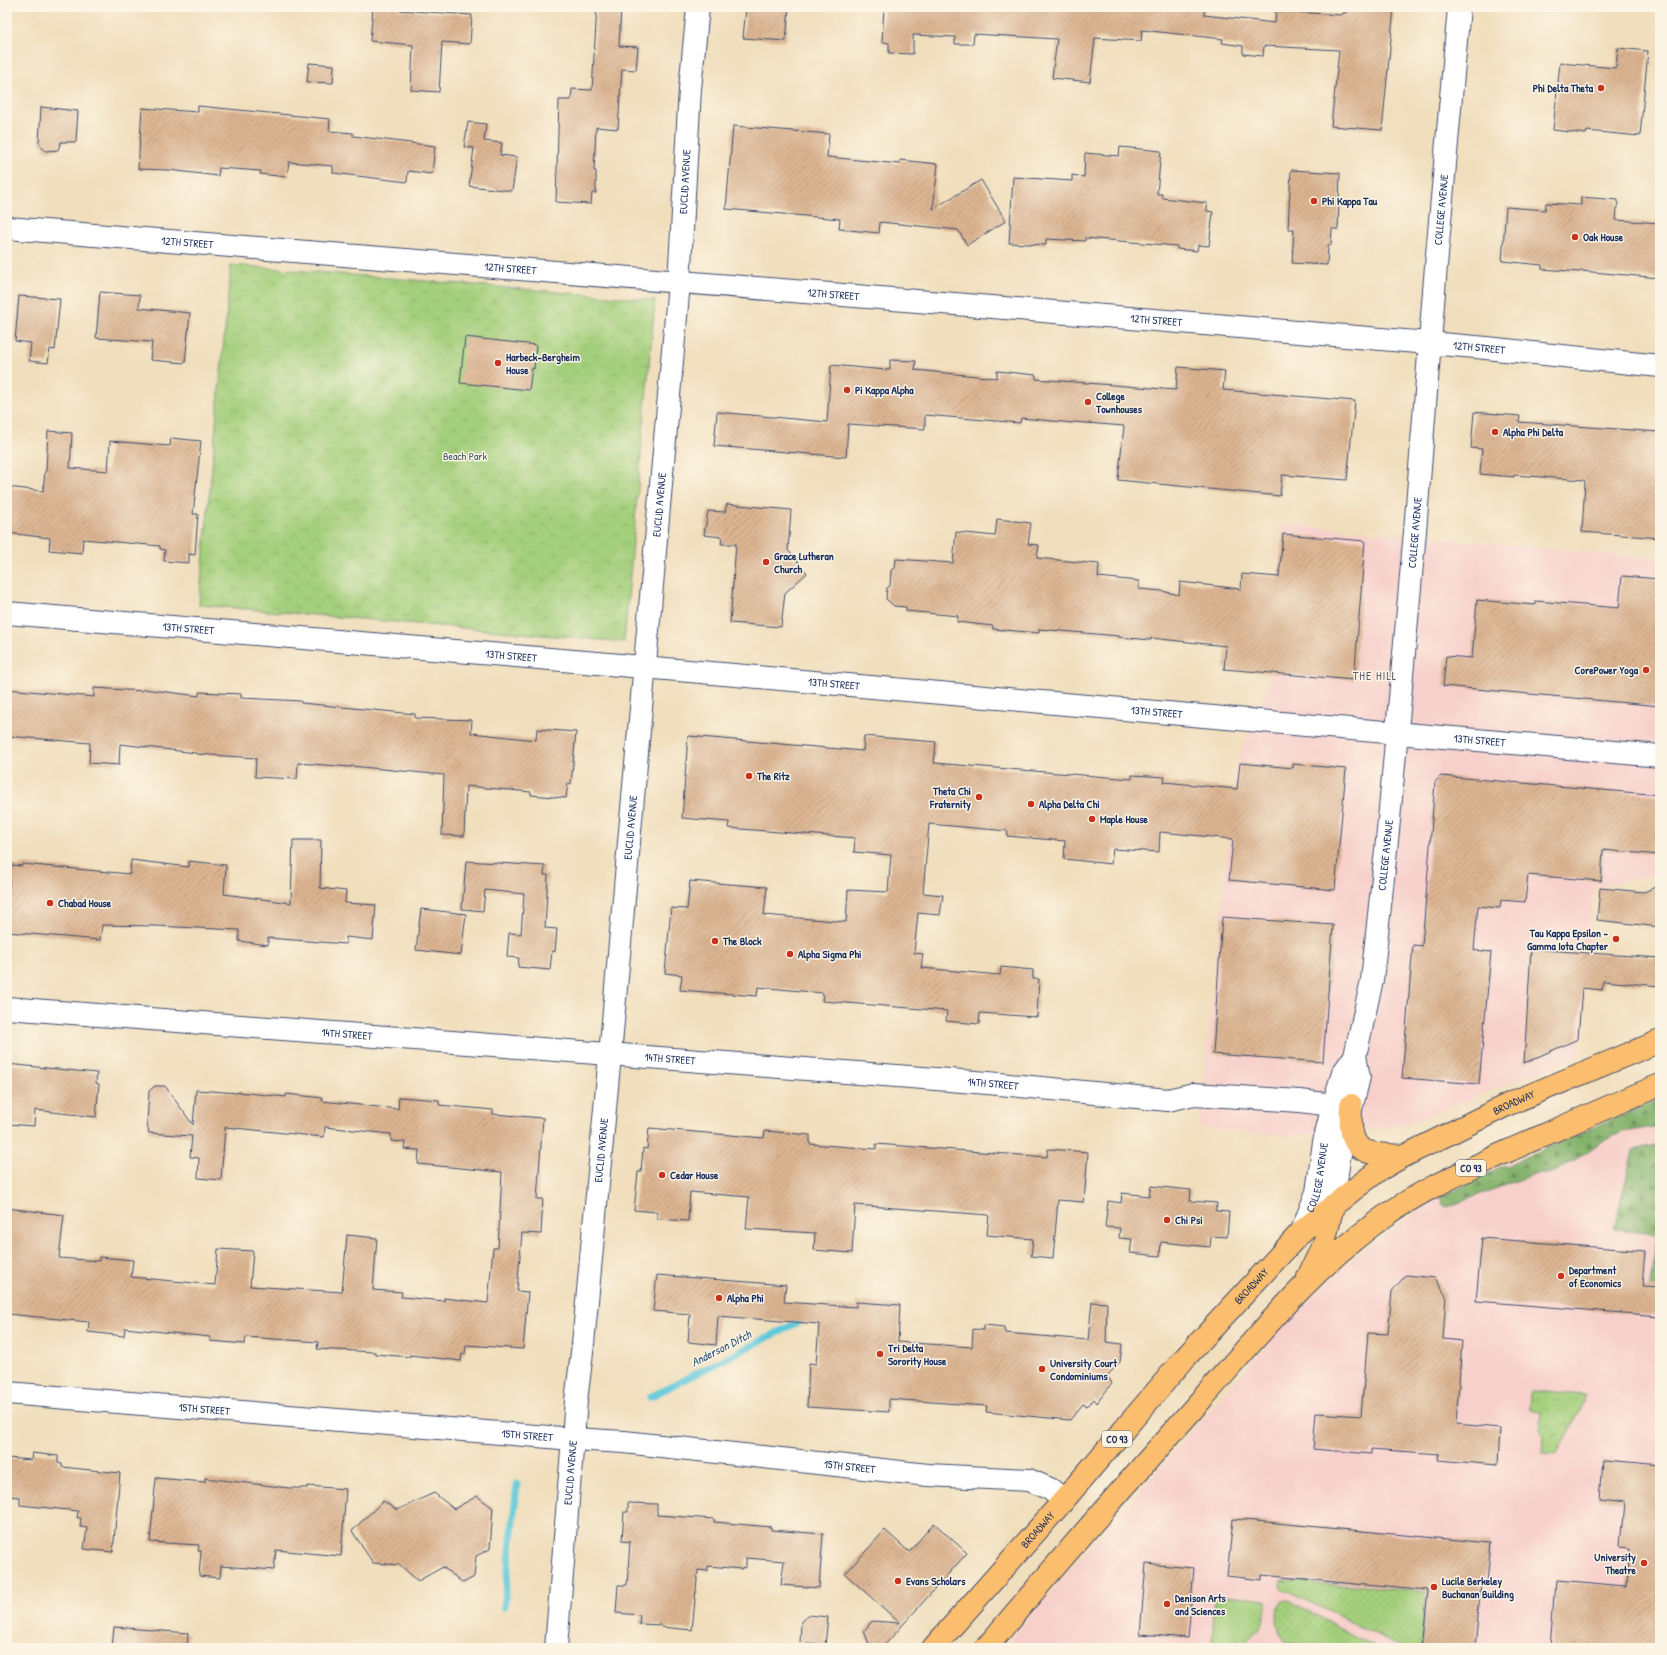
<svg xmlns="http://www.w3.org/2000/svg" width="1667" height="1655" viewBox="0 0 1667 1655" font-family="'Patrick Hand',sans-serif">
<defs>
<pattern id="grass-dots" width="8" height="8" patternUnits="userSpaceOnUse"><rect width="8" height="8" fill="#a4cf7b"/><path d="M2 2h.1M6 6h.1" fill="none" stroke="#8db26d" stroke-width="1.8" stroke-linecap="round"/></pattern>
<pattern id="forest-firs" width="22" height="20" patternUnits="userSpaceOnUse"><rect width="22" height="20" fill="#83b26b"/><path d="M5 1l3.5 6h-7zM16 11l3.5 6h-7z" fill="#6a915b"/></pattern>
<pattern id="park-crowns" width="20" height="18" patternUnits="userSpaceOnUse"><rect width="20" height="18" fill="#a4cf7b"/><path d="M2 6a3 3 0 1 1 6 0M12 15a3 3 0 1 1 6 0" fill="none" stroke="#8db26d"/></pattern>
<pattern id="building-hatch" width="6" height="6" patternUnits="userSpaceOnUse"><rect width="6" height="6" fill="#ddb592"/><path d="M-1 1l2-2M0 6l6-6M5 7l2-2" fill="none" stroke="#b2947a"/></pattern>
</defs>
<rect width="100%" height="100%" fill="#fcf5e5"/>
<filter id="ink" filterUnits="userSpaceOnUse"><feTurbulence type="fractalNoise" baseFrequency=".025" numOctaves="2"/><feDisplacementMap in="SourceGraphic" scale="8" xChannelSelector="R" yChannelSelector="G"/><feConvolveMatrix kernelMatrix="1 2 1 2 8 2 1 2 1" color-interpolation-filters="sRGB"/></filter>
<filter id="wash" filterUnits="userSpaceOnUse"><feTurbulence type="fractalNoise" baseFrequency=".012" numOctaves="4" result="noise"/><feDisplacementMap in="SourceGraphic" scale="16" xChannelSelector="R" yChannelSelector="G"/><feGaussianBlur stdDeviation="0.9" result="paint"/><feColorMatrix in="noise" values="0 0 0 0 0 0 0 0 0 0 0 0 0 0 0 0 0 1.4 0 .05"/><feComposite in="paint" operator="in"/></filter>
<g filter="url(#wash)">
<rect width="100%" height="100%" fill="#f0debc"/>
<!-- built -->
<g fill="#f7d0cb">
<polygon points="1282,524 1660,559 1660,873 1594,888 1579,1055 1419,1120 1391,1127 1289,1136 1199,1128 1237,762 1270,677"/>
<polygon points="1660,1099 1660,1648 1007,1648 1015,1633 1245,1369 1297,1311 1353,1257 1438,1197 1504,1165 1541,1151"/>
</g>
<!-- grass -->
<g fill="url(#grass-dots)" stroke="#607f6c">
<polygon points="1281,1580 1426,1592 1421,1648 1404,1648 1283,1589 1281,1585"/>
<polygon points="1215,1595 1267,1600 1265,1615 1260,1628 1239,1648 1213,1648 1212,1641"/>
<path d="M1287,1601l4,1 87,46h-46l-47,-5c-7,-11 -11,-28 -5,-40z"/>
</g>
<!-- forest -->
<g fill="url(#forest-firs)" stroke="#4f7064">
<polygon points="1660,1099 1660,1126 1623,1132 1601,1142 1578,1158 1551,1173 1537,1173 1447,1207 1442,1204 1440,1198 1500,1167 1508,1167 1523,1158"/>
<polygon points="1660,1144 1660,1306 1647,1306 1657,1233 1614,1229 1633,1150"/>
</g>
<!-- park -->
<g fill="url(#park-crowns)" stroke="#607f6c">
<polygon points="231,265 655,300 624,642 199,605"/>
<polygon points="1531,1391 1585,1395 1572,1426 1556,1455 1543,1454 1544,1436 1539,1431 1541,1412 1530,1411"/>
</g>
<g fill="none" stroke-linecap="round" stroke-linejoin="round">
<!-- stream -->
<g stroke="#5fc9da" stroke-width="7">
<polyline points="650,1397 802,1320"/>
<polyline points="504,1607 517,1484"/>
</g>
</g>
<g id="blocks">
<!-- building -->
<g fill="url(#building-hatch)">
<polygon points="373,7 398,7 398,10 472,15 470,44 442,42 439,92 411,90 413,45 370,41"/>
<polygon points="597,7 621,7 619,46 638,47 636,70 622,69 618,129 596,127 594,171 596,171 596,193 592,193 591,204 556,202 559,100 571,100 572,89 592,90"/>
<polygon points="746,7 789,7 786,41 743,38"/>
<polygon points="884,7 1205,7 1204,15 1275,23 1276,11 1342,15 1342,13 1346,13 1346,7 1394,8 1382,130 1331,126 1339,50 1264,46 1263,56 1243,54 1243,46 1222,43 1223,39 1142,30 1141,41 1095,38 1090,82 1052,78 1057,39 974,34 973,44 955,44 955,37 913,35 913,54 889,53 889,43 882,42"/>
<polygon points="1618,48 1648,51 1640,136 1587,131 1586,134 1553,130 1560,63 1616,68"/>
<polygon points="309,63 334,65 333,83 307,82"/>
<polygon points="198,106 330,119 329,131 353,133 353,136 435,146 432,174 408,171 407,182 333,173 333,166 289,162 287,177 260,174 261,171 219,168 218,176 169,170 138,169 142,108 198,112"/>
<polygon points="41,107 78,111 76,142 61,142 58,150 45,151 39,143"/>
<polygon points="468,122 486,124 484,141 502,143 500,155 517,157 512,191 469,186 474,148 464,147"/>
<polygon points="733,126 829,134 827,157 900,164 900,160 938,164 933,209 981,180 1006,221 967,245 958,230 880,222 879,233 839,229 840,219 726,209"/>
<polygon points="1120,147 1161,151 1157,194 1162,194 1162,198 1207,203 1207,211 1213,212 1209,246 1198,245 1197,251 1177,249 1177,246 1085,238 1085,241 1046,239 1046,245 1009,243 1013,177 1072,181 1072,175 1084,177 1085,153 1119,156"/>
<polygon points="1291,170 1340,173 1338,229 1332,229 1331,245 1328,245 1327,265 1292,263 1294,229 1288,229"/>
<polygon points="1581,197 1618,200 1616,220 1660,223 1660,278 1581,271 1580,272 1542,269 1542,265 1502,261 1506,207 1545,210 1546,203 1581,205"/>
<polygon points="100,292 140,295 139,308 190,313 185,363 150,360 152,342 96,338"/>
<polygon points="19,296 60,299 55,350 50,349 48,363 29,361 31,343 15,341"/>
<polygon points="465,337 536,345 534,369 532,368 529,390 460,383"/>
<polygon points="890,360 916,361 915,370 997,378 997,371 1036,375 1036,379 1176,390 1178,367 1225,371 1223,390 1355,401 1347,480 1282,475 1280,496 1118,480 1124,426 1074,422 1073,423 1021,418 1020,423 925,415 925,429 848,424 846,457 714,446 717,412 827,422 831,365 886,370 890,369"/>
<polygon points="1474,412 1520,416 1519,422 1660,432 1660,538 1582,532 1585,482 1584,480 1514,475 1514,477 1480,474 1482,449 1471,448"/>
<polygon points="48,431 72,433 70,468 108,471 110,441 170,446 171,438 201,441 193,514 198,514 195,555 189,554 189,563 164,561 165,550 160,549 160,546 83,539 82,553 49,550 50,538 7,533 7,487 43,491 45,471 46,471"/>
<polygon points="727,504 791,510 788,550 807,573 785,593 781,627 730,623 736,544 721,544 722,537 704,535 708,511 725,512"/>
<polygon points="997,519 1031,523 1028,544 1039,545 1037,558 1099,564 1098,577 1139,581 1139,589 1162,591 1179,595 1180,582 1241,589 1242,574 1279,577 1283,534 1365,541 1354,680 1224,669 1226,646 1151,638 1151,640 1118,637 1119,636 1039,629 1039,633 993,629 993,626 957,622 958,616 906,611 906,607 894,606 886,599 887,588 890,586 891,570 895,568 896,559 953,563 956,532 995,536"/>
<polygon points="1622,576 1660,579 1660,706 1443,686 1446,656 1472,658 1477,600 1535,605 1535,601 1619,608"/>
<polygon points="94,688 143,691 143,689 199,696 199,692 241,694 241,698 301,701 301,703 415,714 415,718 472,720 471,733 536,740 537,729 576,732 571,784 568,783 566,798 531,795 531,792 466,786 464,836 442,835 444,775 351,766 351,767 298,763 297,779 255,777 256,758 196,754 196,753 120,744 119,765 89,763 90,743 7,736 7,689 94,697"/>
<polygon points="688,736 863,751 864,736 936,742 934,763 1132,779 1132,775 1165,777 1164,782 1237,789 1240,763 1293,768 1293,764 1346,769 1335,890 1229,880 1233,839 1160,832 1159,852 1113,849 1111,864 1064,859 1065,841 1007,836 1008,831 929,824 923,893 943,895 940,915 918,913 914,953 923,954 921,968 1000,975 1001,967 1033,970 1033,979 1039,979 1037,1017 980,1013 979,1024 946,1021 947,1011 822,1001 823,993 758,987 757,996 680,990 682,975 665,973 671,908 687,909 690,881 767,887 764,915 846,922 848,890 888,892 891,855 854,852 855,838 728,828 729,822 682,818"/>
<polygon points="1441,776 1660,795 1660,855 1603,850 1601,881 1528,875 1525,902 1501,900 1500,908 1478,906 1474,950 1491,952 1479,1084 1402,1078 1413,945 1422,946 1435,782"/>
<polygon points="293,840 321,840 320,888 346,891 345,903 376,905 373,940 346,937 346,944 268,938 268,945 239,941 239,930 156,926 102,925 100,940 7,932 7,907 11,865 22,866 22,864 130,874 131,860 189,867 189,861 226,865 224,894 291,903"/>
<polygon points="466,861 545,866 544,875 548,875 545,928 557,929 555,952 552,951 550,970 518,967 519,958 507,957 509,933 521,934 524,894 485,890 483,911 462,909"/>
<polygon points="1660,885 1660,927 1597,920 1600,888 1644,892"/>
<polygon points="421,909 466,914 461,955 416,950"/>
<polygon points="1222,917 1333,925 1323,1062 1213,1054"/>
<polygon points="1531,949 1660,958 1660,986 1603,981 1602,990 1582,988 1578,1039 1524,1063"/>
<polygon points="7,1064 97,1073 96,1083 99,1084 96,1117 35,1110 34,1126 7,1124"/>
<polygon points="155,1086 165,1086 193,1125 196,1090 238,1093 238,1092 286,1097 286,1094 323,1098 322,1101 398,1109 399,1097 439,1100 439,1105 493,1110 493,1114 543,1118 537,1199 543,1199 541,1234 522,1233 517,1291 528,1292 523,1349 466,1345 465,1354 462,1354 461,1361 410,1355 410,1357 375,1354 375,1352 317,1349 318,1342 246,1337 245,1344 210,1341 210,1337 125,1328 124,1336 88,1332 89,1322 7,1314 7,1208 64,1215 59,1258 99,1261 99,1257 133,1260 131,1277 215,1285 218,1249 253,1251 250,1286 342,1292 347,1235 377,1238 373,1290 402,1292 401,1297 444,1301 444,1298 488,1303 493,1248 498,1248 502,1172 418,1164 419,1150 404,1149 405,1142 391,1141 391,1134 325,1127 324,1137 225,1127 221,1180 198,1178 199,1158 190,1157 192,1136 149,1133 147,1123 149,1091"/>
<polygon points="649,1128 764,1138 765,1131 810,1135 810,1144 876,1149 876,1144 1047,1157 1048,1149 1088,1152 1084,1202 1058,1200 1053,1258 1031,1256 1033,1239 987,1235 989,1215 855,1205 852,1253 814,1250 815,1233 746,1229 749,1197 690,1192 688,1221 657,1219 657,1212 634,1210 638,1172 641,1172 643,1148 647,1149"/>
<polygon points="1151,1186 1191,1190 1190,1201 1217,1203 1216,1211 1229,1212 1227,1237 1211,1236 1210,1247 1161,1242 1160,1256 1130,1253 1132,1239 1119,1238 1120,1228 1105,1227 1108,1201 1121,1203 1122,1193 1149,1196"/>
<polygon points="1482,1238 1645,1251 1642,1287 1660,1288 1660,1316 1476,1301"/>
<polygon points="657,1275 786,1285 784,1302 856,1307 856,1302 900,1305 898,1342 972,1347 973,1329 984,1330 984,1325 1004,1327 1005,1333 1088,1340 1092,1302 1107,1303 1106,1342 1122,1344 1120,1362 1107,1376 1112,1383 1097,1403 1094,1399 1087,1406 1083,1404 1070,1420 986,1412 987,1406 889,1399 889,1412 807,1407 809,1363 816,1364 819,1324 718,1316 716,1345 688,1342 690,1314 653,1311"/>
<polygon points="1406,1275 1435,1278 1446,1296 1443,1339 1462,1341 1456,1424 1500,1428 1498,1465 1438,1460 1439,1454 1371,1449 1371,1454 1313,1449 1316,1413 1361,1416 1368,1333 1388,1334 1392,1291"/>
<polygon points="32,1453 58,1456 58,1463 62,1464 62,1467 120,1473 113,1552 84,1549 87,1528 80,1527 81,1518 77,1518 78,1511 20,1505 20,1497 7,1496 7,1458 31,1460"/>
<polygon points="1602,1460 1660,1465 1660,1648 1551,1648 1556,1581 1627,1587 1630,1548 1619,1547 1623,1503 1599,1500"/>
<polygon points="156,1478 205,1482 205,1478 289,1488 307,1488 307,1486 346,1489 341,1556 276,1550 274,1570 221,1566 220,1578 199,1576 201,1551 198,1551 199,1545 150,1542"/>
<polygon points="434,1493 454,1509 477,1496 493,1508 490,1549 476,1556 474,1577 463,1583 443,1567 418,1581 400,1565 373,1563 352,1531 383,1501 397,1510"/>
<polygon points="628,1503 657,1504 657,1515 714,1519 714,1522 771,1527 771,1530 823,1534 819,1588 781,1585 784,1561 746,1558 746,1568 742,1567 742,1569 708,1566 708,1571 698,1570 692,1630 661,1627 661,1625 639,1624 640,1615 616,1613 618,1585 627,1585 630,1542 622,1541 624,1512 628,1512"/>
<polygon points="1233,1519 1490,1543 1486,1583 1481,1583 1475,1648 1422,1648 1428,1591 1262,1575 1262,1580 1227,1576"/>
<polygon points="934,1523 967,1553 884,1646 869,1644 864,1631 872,1621 900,1623 845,1574 885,1530 909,1552"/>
<polygon points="1146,1564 1194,1568 1188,1638 1140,1634"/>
<polygon points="808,1615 828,1617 825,1645 800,1642 801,1623"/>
<polygon points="114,1627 188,1633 187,1648 112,1648"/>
</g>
</g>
</g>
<g filter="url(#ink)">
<use href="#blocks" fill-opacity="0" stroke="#3b496c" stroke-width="1"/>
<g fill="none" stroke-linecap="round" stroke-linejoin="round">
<!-- minor casing -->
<g stroke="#3b496c" stroke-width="24">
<g id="minor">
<path id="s1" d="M7,228l1185,95 284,24 184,19"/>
<path id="s2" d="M7,613l590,50 1063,93"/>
<path id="s3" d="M7,1008l981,75 180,17 26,-6 106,7 33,4"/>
<polyline points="1333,1205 1339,1158 1359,1077 1355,1056"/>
<path id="s4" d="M1302,1231l15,-39 7,-50 9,-37 10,-32 12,-17 17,-76 16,-149 27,-300 21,-265 23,-259"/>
<path id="s5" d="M7,1393l566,46 51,3 304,33 101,5 21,9 14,11"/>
<path id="s6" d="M556,1648l20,-247 7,-57 27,-289 69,-772 11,-194 8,-82"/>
</g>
</g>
<!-- major casing -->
<g stroke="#3b496c" stroke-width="24">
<g id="major">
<path d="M1351,1105c-3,48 10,49 53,51"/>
<polyline points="1308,1277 1324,1243 1333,1205"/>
<path id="s7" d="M933,1648l131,-148 120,-141 118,-128 51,-41 26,-20 25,-14 107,-53 149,-62"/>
<path d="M986,1648c70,-84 142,-166 215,-248 57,-64 113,-134 184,-184 38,-27 80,-45 123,-65 50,-22 101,-45 152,-66"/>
</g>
</g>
<!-- minor -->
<use href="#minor" stroke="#fff" stroke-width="22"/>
<!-- major -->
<use href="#major" stroke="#fbbd6e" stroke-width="22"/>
</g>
</g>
<!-- markers -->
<g fill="#c8321e" stroke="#fcf5e5" stroke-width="1.5">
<circle cx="1601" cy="88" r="4"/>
<circle cx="1314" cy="201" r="4"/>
<circle cx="1575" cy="237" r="4"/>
<circle cx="498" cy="363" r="4"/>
<circle cx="847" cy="390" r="4"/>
<circle cx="1088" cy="402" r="4"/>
<circle cx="1495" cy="432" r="4"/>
<circle cx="766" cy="562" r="4"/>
<circle cx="1646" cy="670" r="4"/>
<circle cx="749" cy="776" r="4"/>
<circle cx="979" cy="797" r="4"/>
<circle cx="1031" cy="804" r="4"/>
<circle cx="1092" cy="819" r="4"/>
<circle cx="50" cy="903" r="4"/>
<circle cx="1616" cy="939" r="4"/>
<circle cx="715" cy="941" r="4"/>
<circle cx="790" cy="954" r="4"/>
<circle cx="662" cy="1175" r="4"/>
<circle cx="1167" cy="1220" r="4"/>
<circle cx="1561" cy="1276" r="4"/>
<circle cx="719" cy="1298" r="4"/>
<circle cx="880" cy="1354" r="4"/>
<circle cx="1042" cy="1369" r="4"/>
<circle cx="1644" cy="1563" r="4"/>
<circle cx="898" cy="1581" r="4"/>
<circle cx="1434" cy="1587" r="4"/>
<circle cx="1167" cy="1604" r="4"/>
</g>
<g text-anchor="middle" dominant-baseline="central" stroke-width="3" stroke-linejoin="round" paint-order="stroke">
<!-- shield labels -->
<g fill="#fcf5e5" stroke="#5e6a86" stroke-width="1">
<rect x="1456" y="1160" width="30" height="16" rx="3"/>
<rect x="1102" y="1431" width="30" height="16" rx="3"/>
</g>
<g font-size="10" font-weight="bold" fill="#1b2f5e">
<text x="1471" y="1168">CO 93</text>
<text x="1117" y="1439">CO 93</text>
</g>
<!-- poi labels -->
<g font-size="11" font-weight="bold" fill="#1b2f5e" stroke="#fcf5e5" text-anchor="start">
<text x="1593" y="88" text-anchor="end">Phi Delta Theta</text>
<text x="1322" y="201">Phi Kappa Tau</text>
<text x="1583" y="237">Oak House</text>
<text x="506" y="357">Harbeck-Bergheim<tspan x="506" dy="13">House</tspan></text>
<text x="855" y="390">Pi Kappa Alpha</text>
<text x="1096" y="396">College<tspan x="1096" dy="13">Townhouses</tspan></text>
<text x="1503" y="432">Alpha Phi Delta</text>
<text x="774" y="556">Grace Lutheran<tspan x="774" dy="13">Church</tspan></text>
<text x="1638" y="670" text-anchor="end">CorePower Yoga</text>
<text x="757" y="776">The Ritz</text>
<text x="971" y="791" text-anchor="end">Theta Chi<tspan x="971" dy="13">Fraternity</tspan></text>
<text x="1039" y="804">Alpha Delta Chi</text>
<text x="1100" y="819">Maple House</text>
<text x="58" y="903">Chabad House</text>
<text x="1608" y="933" text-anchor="end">Tau Kappa Epsilon -<tspan x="1608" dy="13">Gamma Iota Chapter</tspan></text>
<text x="723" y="941">The Block</text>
<text x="798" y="954">Alpha Sigma Phi</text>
<text x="670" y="1175">Cedar House</text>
<text x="1175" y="1220">Chi Psi</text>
<text x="1569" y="1270">Department<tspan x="1569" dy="13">of Economics</tspan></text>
<text x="727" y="1298">Alpha Phi</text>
<text x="888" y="1348">Tri Delta<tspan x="888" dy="13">Sorority House</tspan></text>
<text x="1050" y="1363">University Court<tspan x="1050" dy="13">Condominiums</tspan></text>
<text x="1636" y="1557" text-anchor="end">University<tspan x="1636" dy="13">Theatre</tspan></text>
<text x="906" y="1581">Evans Scholars</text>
<text x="1442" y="1581">Lucile Berkeley<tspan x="1442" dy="13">Buchanan Building</tspan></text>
<text x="1175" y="1598">Denison Arts<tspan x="1175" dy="13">and Sciences</tspan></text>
</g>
<!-- street labels -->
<g font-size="11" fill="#1b2f5e" stroke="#fcf5e5">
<text stroke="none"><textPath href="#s6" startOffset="1472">EUCLID AVENUE</textPath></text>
<text stroke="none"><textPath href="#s4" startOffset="1036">COLLEGE AVENUE</textPath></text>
<text stroke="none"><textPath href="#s1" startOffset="181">12TH STREET</textPath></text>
<text stroke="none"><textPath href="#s1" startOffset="505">12TH STREET</textPath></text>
<text stroke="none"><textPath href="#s1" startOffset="829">12TH STREET</textPath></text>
<text stroke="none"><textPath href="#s1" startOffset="1153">12TH STREET</textPath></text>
<text stroke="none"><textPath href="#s1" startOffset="1477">12TH STREET</textPath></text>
<text stroke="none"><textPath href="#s6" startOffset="1148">EUCLID AVENUE</textPath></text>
<text stroke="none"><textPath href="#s4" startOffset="712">COLLEGE AVENUE</textPath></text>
<text stroke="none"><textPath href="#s2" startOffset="182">13TH STREET</textPath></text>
<text stroke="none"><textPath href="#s2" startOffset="506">13TH STREET</textPath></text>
<text stroke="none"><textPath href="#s2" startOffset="830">13TH STREET</textPath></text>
<text stroke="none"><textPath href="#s2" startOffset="1154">13TH STREET</textPath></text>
<text stroke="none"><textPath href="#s2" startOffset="1478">13TH STREET</textPath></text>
<text stroke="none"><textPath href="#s6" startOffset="824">EUCLID AVENUE</textPath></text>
<text stroke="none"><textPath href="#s4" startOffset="388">COLLEGE AVENUE</textPath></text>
<text stroke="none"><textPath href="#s3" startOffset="341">14TH STREET</textPath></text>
<text stroke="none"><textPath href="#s3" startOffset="665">14TH STREET</textPath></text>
<text stroke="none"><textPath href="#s3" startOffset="989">14TH STREET</textPath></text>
<text stroke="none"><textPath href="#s7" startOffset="806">BROADWAY</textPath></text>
<text stroke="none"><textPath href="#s6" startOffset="500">EUCLID AVENUE</textPath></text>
<text stroke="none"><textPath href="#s4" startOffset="56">COLLEGE AVENUE</textPath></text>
<text stroke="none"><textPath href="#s7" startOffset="482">BROADWAY</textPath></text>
<text stroke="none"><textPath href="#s5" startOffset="198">15TH STREET</textPath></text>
<text stroke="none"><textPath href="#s5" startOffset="522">15TH STREET</textPath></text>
<text stroke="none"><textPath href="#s5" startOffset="846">15TH STREET</textPath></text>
<text stroke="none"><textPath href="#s6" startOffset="176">EUCLID AVENUE</textPath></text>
<text stroke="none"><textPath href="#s7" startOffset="158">BROADWAY</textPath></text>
</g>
<!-- park labels -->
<g font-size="11" fill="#3d5765" stroke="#fcf5e5">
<text x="465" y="456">Beach Park</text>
</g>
<!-- neighbourhood labels -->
<g font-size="12" letter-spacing="1" fill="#5f5e70" stroke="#fcf5e5">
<text x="1375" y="675">THE HILL</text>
</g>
<!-- water labels -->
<g font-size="12" font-style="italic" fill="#2c567d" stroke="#fcf5e5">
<text transform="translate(721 1348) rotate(-27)">Anderson Ditch</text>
</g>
</g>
<!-- margin -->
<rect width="1667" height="1655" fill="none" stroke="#fcf5e5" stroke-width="24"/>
</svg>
